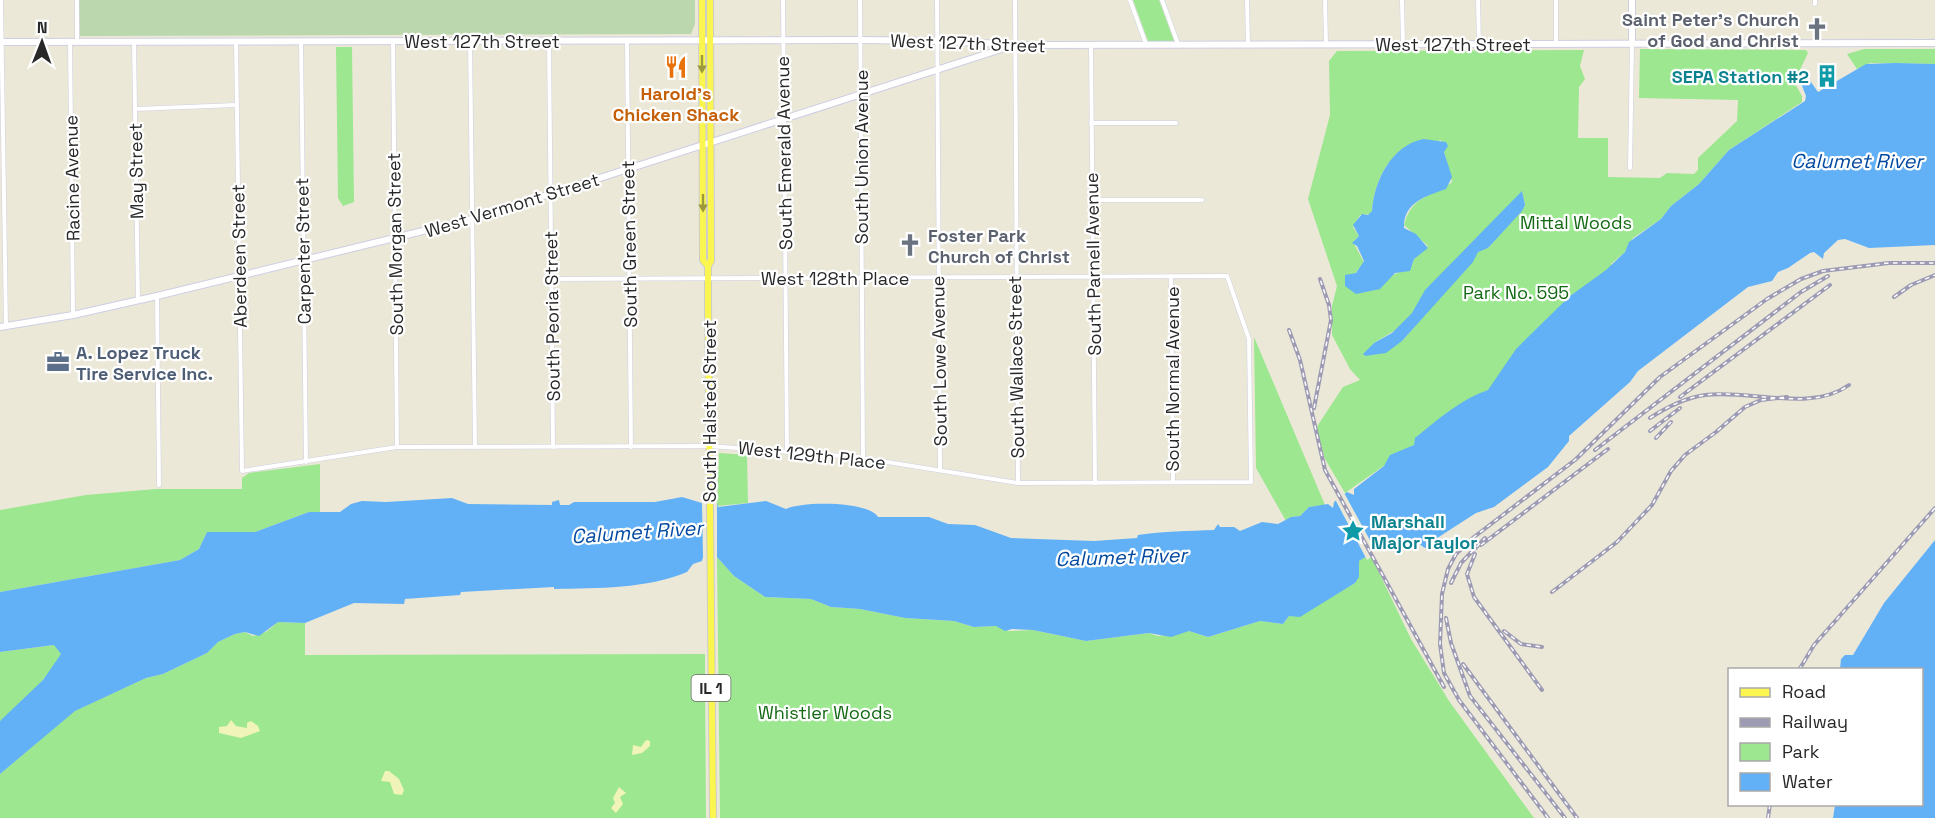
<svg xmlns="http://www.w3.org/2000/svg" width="1935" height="818" viewBox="0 0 1935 818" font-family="'Space Grotesk',sans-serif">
<rect width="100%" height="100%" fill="#ece8d8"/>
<!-- green -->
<g fill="#9ce790" fill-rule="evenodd">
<polygon points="1133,0 1159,0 1174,41 1148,41"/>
<polygon points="336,47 352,47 354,202 343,206 338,198"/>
<path d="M1640,49l166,1 2,3 -14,29 8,14v6l-73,48 -30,34 -28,22 -10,13 -28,19 -8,14 -14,12 4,4 -133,129 -137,96 -20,-34 -9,-31 27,-41 17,-7 -10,-11 -18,-34v-29l5,-20 -29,-87 22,-84 -1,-54 8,-10 247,-1 -4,16 5,13 -6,8 -1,51h30v39l52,1 7,-5 27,1 4,-4v-12l39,-37 1,-21 -99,-2zM1441,140l11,42c-20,16 -40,12 -48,43l24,21 -14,13 -2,7 -21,10 -46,-1h9l10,-13 -11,-20 6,-6 -6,-9 7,-12 11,-1 1,-4c2,-23 13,-53 36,-63 10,-4 23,-3 33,-7zM1522,192l3,13 -37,43 -27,7zM1430,309l-28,32 -38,15 10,-13z"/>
<polygon points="1864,49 1935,49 1935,64 1870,63 1857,69 1847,54"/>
<polygon points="1254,337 1325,505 1309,507 1300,516 1291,517 1286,521 1256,468"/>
<polygon points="719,453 747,455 748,503 717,506"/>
<polygon points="320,464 320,513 309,512 255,532 207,532 199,549 180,560 0,592 0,510 86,495 156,489 242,489 242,478 249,473"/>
<polygon points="1370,554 1411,639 1449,701 1534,818 720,818 717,557 734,576 765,597 811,599 831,607 860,609 905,618 954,621 974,627 996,626 1009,631 1033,630 1086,641 1149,633 1158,636 1189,631 1208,637 1260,621 1283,624 1289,616 1309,610 1355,583 1359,561"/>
<polygon points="278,622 305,623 305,655 705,654 706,818 0,818 0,774 74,711 146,678 163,674 207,653 218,642 235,634 245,632 253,636 266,632"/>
<path d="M55,645l7,9c-15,25 -39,48 -62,67v-69z"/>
</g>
<!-- sand -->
<g fill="#f1f4b8">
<polygon points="231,720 236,726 247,728 247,723 251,721 258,726 260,731 241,738 219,733 219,727 227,726"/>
<polygon points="646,740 650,741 650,746 642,753 632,755 633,745 641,747"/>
<polygon points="385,771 389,771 399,779 404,790 402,795 394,794 390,782 381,781"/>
<polygon points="619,787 626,793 620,797 623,804 616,813 611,808 615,803 613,798"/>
</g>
<!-- cemetery -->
<polygon fill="#bad7ae" points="79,0 695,0 695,24 691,34 80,36"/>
<!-- water -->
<g fill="#62b1f7">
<path d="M1895,63l40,1v181l-66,3 -24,-9 -7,1 -14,13 -1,6 -9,-7 -4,1 -22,15 -10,4 -6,9 -24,6 -110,84 -8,11 -61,54v5l-21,26 -54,40 -18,6 -45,29 -4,6c-6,0 -7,-7 -15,-8 -22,-1 -35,10 -53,21v16l-4,6 -55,34 -11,-1 -6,8 -23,-3 -52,16 -19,-6 -18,6 -22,-4 -63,8 -53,-11 -21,-1 -7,2 -9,-5 -22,1 -20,-6 -49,-3 -45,-9 -29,-2 -20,-8 -46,-2 -31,-21 -17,-19h-14l-1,4 -9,3 -6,8c-40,17 -90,16 -133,17v-2l-93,5 -1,3 -55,4 -1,5 -50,-1 -49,20 -27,-1 -19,14 -14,-4 -10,2 -17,8 -11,11 -44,21 -17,4 -71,33 -75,63v-53l43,-41 18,-26 -7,-9 -54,7v-60l180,-32 19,-11 8,-17h48l54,-20h31l11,-8 11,-3 24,1 66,-4 16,6 84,1v-3l7,-2 1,5h9l5,-3h81l27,-5 20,6h15l1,4 48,-6 20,8c15,-8 83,-8 92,8h51l19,7 27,1 36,13 83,3 43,-3 1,-3c25,-4 51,-4 76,-5l4,-6 2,3h14l6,4 22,-9 16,2 13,-7 9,-1 9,-9 19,-3 5,4 1,-6 13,-10 7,3v-6l30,-23 6,-11 24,-10 1,-7c22,-18 46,-39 73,-48l28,-41 12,-12 42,-41 36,-26 19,-18 4,-10 32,-23 10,-13 28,-22 30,-34 76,-49 1,-5 -7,-18 7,-3 12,17 48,-28z"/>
<path d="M1423,139l23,3 2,4 -4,6 8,25 -6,12c-19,7 -43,13 -42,39l12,6 12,14 -14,11 -4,12 -15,2 -15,16 -24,5 -11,-8v-11l11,-2 8,-12 -7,-15 -5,-3 7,-7 -6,-11 9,-11 6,1 4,-4c2,-30 19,-65 51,-72z"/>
<polygon points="1522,191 1525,205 1522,211 1488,248 1478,252 1473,262 1402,341 1386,353 1365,356 1363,354 1374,343 1392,333 1412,313 1425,290"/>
<polygon points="1935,540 1935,818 1833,818 1835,805 1922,804 1922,670 1840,669 1841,659 1845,655 1853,655 1884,603"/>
</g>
<!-- pier -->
<g fill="#ece8d8">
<polygon points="1343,491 1377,553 1367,560 1335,499"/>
<polygon points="702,503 717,503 717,557 703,557"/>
</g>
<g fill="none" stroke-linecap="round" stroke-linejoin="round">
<!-- street casing -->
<g stroke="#cecee3" stroke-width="5">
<g id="street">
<polyline points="1,0 6,326"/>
<polyline points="77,0 77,41"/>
<polyline points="783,0 787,450"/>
<polyline points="860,0 863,458"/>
<polyline points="937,0 940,470"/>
<polyline points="1015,0 1018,483"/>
<polyline points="1130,0 1146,44"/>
<polyline points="1162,0 1178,44"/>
<polyline points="1247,0 1248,44"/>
<polyline points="1325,0 1326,44"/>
<polyline points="1402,0 1403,44"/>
<polyline points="1478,0 1479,44"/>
<polyline points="1556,0 1556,44"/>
<polyline points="1815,0 1815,4"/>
<polyline points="393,41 397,447"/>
<polyline points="470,41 475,447"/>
<polyline points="549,41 553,447"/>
<polyline points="627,41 631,447"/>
<polyline points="70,42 73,314"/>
<polyline points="134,42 138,301"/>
<polyline points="236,42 242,471 397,447 709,446 856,457 1018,483 1251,482 1249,339 1227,276 551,279"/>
<polyline points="301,42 306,462"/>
<polyline points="1091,45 1095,483"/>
<polyline points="135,109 236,105"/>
<polyline points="1091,123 1176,123"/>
<polyline points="1630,168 1632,45"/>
<polyline points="1092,200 1202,200"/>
<polyline points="1171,276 1173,482"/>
<polyline points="157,296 159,485"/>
</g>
</g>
<!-- secondary casing -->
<g stroke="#cecee3" stroke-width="8">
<g id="secondary">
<polyline points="1632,0 1632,44"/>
<polyline points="0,42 860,40 938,41 1021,45 1935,43"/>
<polyline points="0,327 73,315 157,296 472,219 1008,47"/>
</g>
</g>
<!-- primary casing -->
<g stroke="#cbcbcb" stroke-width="8">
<g id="primary">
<polyline points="702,0 703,260 708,266"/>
<polyline points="710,0 711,261 708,266 708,301 713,818"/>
</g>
</g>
<!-- street -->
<use href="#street" stroke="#fff" stroke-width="4"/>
<!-- secondary -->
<use href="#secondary" stroke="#fff" stroke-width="6"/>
<!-- primary -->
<use href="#primary" stroke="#fbf64f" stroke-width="6"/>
<!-- rail casing -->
<g stroke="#9d9bb4" stroke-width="4">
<g id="rail">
<polyline points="1894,297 1911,285 1935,275"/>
<polyline points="1289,330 1300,360 1325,470 1444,687"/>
<polyline points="1680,397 1830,285"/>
<polyline points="1314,408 1331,320 1329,305 1320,279"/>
<path d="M1650,418c17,-11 34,-20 55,-23 45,-6 105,18 144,-10"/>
<polyline points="1650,431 1680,408"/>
<polyline points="1656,438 1671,422"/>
<polyline points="1595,450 1801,292 1828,276"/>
<polyline points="1481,545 1608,449"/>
<polyline points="1475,554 1467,574 1474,597 1542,690"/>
<polyline points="1451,583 1461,563 1485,538"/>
<polyline points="1552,592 1617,542 1652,505 1671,471 1685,455 1716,432 1745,407 1761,400 1787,397"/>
<polyline points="1446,618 1451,643 1470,696 1565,818"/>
<polyline points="1504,631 1521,644 1542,647"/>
<polyline points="1463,664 1577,818"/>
<polyline points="1799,670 1814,645 1935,508"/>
<polyline points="1548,818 1459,700 1444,673 1440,644 1442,594 1448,569 1456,554 1474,537 1575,460 1660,377 1767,299 1801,279 1823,271 1889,263 1935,263"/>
<polyline points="1768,818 1770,804"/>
</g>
</g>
<!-- rail -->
<use href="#rail" stroke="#fff" stroke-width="1.5" stroke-dasharray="4.5" stroke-linecap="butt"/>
</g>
<!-- one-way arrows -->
<defs><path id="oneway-solid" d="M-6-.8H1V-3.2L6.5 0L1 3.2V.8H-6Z" transform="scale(1.5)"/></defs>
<g fill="#9c993d">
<use href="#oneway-solid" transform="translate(702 64) rotate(90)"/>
<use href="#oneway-solid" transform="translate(703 203) rotate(90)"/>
</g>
<!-- icons -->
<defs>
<g id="church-bare" transform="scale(1.8)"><path d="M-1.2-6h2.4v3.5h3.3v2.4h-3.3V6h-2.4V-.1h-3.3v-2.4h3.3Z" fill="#6b7280" stroke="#fff" stroke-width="2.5" paint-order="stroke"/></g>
<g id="restaurant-bare" transform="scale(1.8)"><path d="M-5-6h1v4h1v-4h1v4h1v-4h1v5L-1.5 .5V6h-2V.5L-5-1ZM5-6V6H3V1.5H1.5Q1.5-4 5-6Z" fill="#e8710a" stroke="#fff" stroke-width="2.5" paint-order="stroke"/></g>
<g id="building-bare" transform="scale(1.8)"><path d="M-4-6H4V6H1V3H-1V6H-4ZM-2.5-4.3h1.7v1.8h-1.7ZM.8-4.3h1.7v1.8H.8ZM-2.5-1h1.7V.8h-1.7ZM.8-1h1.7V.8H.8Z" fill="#0f9aa8" stroke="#fff" stroke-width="2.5" paint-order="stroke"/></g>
<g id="office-bare" transform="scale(1.8)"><path d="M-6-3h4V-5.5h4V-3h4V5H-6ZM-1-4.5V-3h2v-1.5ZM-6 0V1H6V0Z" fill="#5c6f8a" stroke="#fff" stroke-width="2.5" paint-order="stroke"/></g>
<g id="sight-bare" transform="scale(1.8)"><path d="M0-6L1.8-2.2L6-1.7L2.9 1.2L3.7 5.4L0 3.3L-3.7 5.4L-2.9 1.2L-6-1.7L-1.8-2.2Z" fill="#0f9aa8" stroke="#fff" stroke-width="2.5" paint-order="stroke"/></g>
</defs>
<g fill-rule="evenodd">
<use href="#church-bare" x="1817" y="29"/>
<use href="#restaurant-bare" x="676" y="67"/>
<use href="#building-bare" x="1827" y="76"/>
<use href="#church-bare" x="910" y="245"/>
<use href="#office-bare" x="58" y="362"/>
<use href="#sight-bare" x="1353" y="531"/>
</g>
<g text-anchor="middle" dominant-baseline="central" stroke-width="4.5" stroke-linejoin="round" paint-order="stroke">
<!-- shield labels -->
<rect fill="#fff" stroke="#686868" stroke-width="1.5" x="691.5" y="675" width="39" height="26" rx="4.5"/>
<g font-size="16" font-weight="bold" fill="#282828">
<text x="711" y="688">IL 1</text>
</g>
<!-- worship labels -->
<g font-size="18" font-weight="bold" fill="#5b616d" stroke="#fff" text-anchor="end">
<text x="1799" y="19">Saint Peter's Church<tspan x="1799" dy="21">of God and Christ</tspan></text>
<text x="928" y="235" text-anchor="start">Foster Park<tspan x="928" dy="21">Church of Christ</tspan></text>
</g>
<!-- street labels -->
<g font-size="18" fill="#282828" stroke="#fff">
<text x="482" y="41">West 127th Street</text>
<text transform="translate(968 43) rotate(2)">West 127th Street</text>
<text x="1453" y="44">West 127th Street</text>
<text transform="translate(784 153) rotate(-91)">South Emerald Avenue</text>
<text transform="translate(861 157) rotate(-90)">South Union Avenue</text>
<text transform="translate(136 171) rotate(-91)">May Street</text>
<text transform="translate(72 178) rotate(-91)">Racine Avenue</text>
<text transform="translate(512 205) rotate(-17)">West Vermont Street</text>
<text transform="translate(395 244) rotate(-91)">South Morgan Street</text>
<text transform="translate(629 244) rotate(-91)">South Green Street</text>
<text transform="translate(303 251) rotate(-91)">Carpenter Street</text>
<text transform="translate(239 256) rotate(-91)">Aberdeen Street</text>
<text transform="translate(1093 264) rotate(-91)">South Parnell Avenue</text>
<text x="835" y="278">West 128th Place</text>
<text transform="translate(552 316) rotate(-91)">South Peoria Street</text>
<text transform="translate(939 361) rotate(-91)">South Lowe Avenue</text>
<text transform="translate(1016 367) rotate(-91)">South Wallace Street</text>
<text transform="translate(1172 379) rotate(-90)">South Normal Avenue</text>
<text transform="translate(709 411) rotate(-90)">South Halsted Street</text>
<text transform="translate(812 455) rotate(6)">West 129th Place</text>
</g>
<!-- culture labels -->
<g font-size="18" font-weight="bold" fill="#0d838f" stroke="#fff" text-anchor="end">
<text x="1809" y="76">SEPA Station #2</text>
<text x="1371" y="521" text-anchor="start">Marshall<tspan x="1371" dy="21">Major Taylor</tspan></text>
</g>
<!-- food labels -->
<g font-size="18" font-weight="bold" fill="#c56008" stroke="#fff">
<text x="676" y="93">Harold's<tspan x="676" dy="21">Chicken Shack</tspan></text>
</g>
<!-- park labels -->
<g font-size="18" fill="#146914" stroke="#fff">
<text x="1576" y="222">Mittal Woods</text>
<text x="1516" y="292">Park No. 595</text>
<text x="825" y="712">Whistler Woods</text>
</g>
<!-- service labels -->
<g font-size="18" font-weight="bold" fill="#4e5e75" stroke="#fff" text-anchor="start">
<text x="76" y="352">A. Lopez Truck<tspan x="76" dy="21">Tire Service Inc.</tspan></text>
</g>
<!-- water labels -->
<g font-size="20" font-style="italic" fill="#034aa1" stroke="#fff">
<text x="1857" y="161">Calumet River</text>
<text transform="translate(637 532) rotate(-4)">Calumet River</text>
<text transform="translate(1121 557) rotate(-2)">Calumet River</text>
</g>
</g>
<!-- legend -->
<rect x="1728" y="668" width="195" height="138" fill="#ffffff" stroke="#a9a9a9" stroke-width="1.5"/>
<rect x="1740" y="688" width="30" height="9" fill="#fbf64f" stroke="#a9a9a9" stroke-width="1.5"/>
<text x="1782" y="698" font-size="18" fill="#282828">Road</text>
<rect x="1740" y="718" width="30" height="9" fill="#9d9bb4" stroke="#a9a9a9" stroke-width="1.5"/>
<text x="1782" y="728" font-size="18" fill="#282828">Railway</text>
<rect x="1740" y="743" width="30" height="18" fill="#9ce790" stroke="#a9a9a9" stroke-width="1.5"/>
<text x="1782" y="758" font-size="18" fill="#282828">Park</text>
<rect x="1740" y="773" width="30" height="18" fill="#62b1f7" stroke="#a9a9a9" stroke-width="1.5"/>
<text x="1782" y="788" font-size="18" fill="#282828">Water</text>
<!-- north arrow -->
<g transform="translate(42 42) rotate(1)" stroke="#ffffff" stroke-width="4.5" paint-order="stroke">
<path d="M0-4.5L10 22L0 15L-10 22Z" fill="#282828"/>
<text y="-9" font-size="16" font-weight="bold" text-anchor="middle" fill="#282828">N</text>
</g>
</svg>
